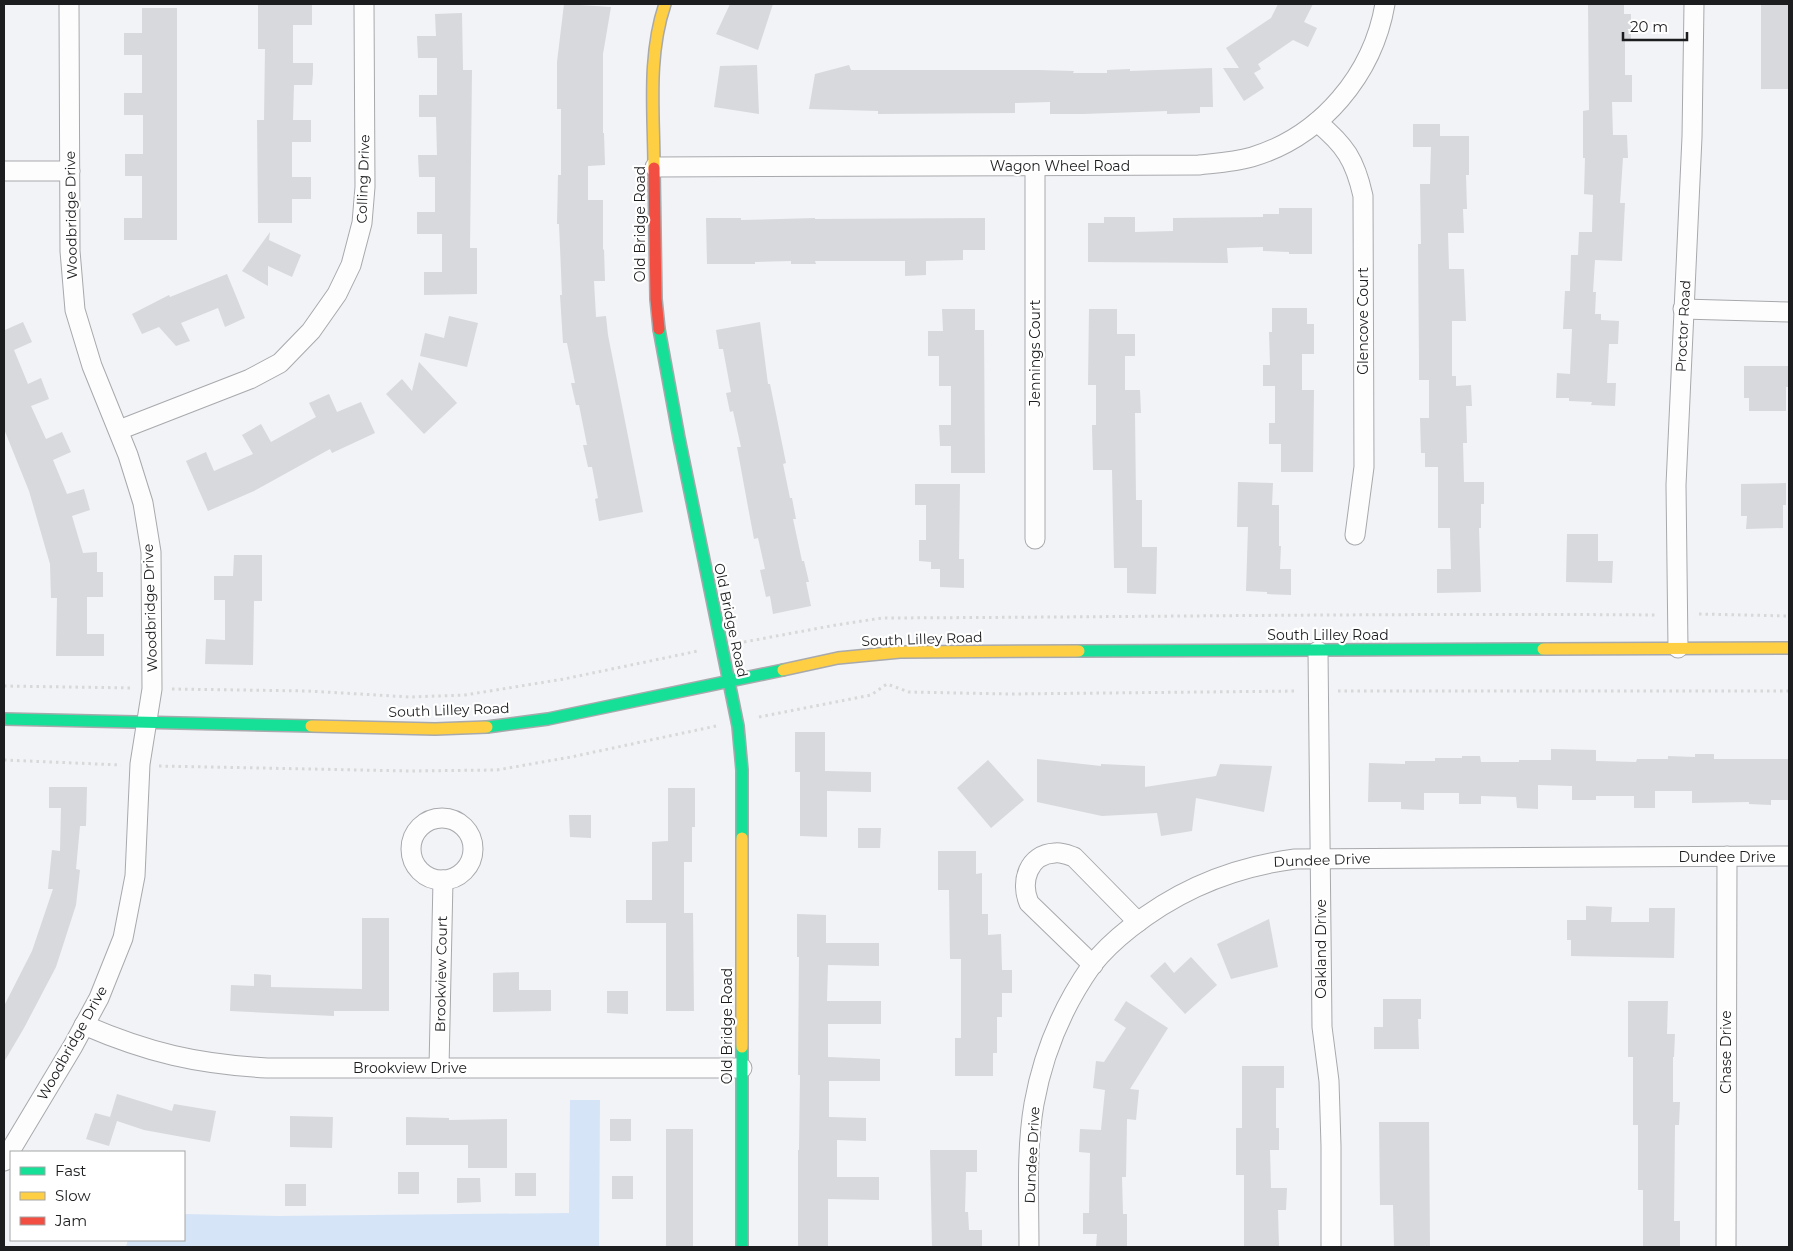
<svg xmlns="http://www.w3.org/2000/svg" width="1793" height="1251" viewBox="0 0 1793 1251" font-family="Montserrat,sans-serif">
<rect width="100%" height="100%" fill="#f1f3f6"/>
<!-- green -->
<polygon fill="#d6e4f7" points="570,1100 600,1100 599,1247 126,1247 128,1240 184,1240 184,1214 278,1216 569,1213"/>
<!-- building -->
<g fill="#d7d9dc">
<polygon points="258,4 312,4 312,25 293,25 293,63 313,63 313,74 312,85 294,85 293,120 311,120 311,142 292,142 292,177 311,177 311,199 292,199 292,223 258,223 257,120 264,120 265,49 258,49"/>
<polygon points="564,4 611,7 603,54 603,133 604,133 605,165 588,166 588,200 603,200 603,250 604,249 605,281 594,281 596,317 606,316 608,335 643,512 599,521 595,499 598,498 592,467 588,467 583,445 587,445 579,405 576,405 571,383 575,383 567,343 563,343 560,295 562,295 559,224 557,224 558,175 561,175 561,109 557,109 557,62"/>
<polygon points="730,4 773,4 758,50 716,34"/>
<polygon points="1278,4 1313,4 1304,22 1317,28 1308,47 1293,40 1258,64 1261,69 1254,73 1264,88 1244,101 1223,68 1239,68 1226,48 1271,18"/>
<polygon points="1588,4 1624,4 1624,14 1631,14 1631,41 1625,41 1625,75 1632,75 1632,102 1612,102 1613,135 1627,135 1628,158 1623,158 1620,203 1625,203 1622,261 1595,260 1593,292 1596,292 1595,314 1601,314 1601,320 1619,321 1618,344 1609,344 1607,383 1616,383 1615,406 1591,405 1592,402 1569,401 1569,398 1556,398 1557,373 1570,374 1572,329 1563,329 1565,291 1570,291 1571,255 1578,255 1579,232 1592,232 1593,195 1584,194 1585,158 1583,158 1583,111 1589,110"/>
<rect x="1761" y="4" width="28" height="85"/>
<polygon points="142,8 177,8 177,240 124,240 124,218 142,218 142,176 125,176 125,154 143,154 143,115 124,115 124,93 142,93 142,55 124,55 124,33 142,33"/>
<polygon points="462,13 463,70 472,70 470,248 477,248 477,294 424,295 424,272 442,272 442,234 417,234 417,212 435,212 435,177 419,177 418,155 437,155 436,117 419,117 419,95 437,95 437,58 418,58 417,36 436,36 435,14"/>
<polygon points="757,65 759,114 714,107 720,66"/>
<polygon points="849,65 851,70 1038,70 1074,71 1073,73 1107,73 1107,70 1130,69 1130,71 1212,68 1213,107 1200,107 1200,113 1167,114 1167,111 1083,114 1050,114 1050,102 1015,103 1015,113 878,114 878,111 809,109 815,74"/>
<polygon points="1413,124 1440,124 1440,136 1469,136 1469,175 1466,175 1467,209 1463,209 1464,233 1448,233 1449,269 1464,269 1466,321 1452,321 1452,376 1456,376 1456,386 1471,385 1472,406 1466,406 1467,443 1463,443 1464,482 1484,482 1484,504 1481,504 1481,528 1479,528 1481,592 1437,593 1437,569 1451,569 1450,528 1438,528 1438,467 1425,467 1425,453 1421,453 1420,418 1429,418 1429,380 1419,380 1419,360 1418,244 1421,244 1420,184 1430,184 1431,147 1413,147"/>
<polygon points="1279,208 1312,208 1312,254 1289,254 1289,252 1263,251 1263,247 1227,248 1228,263 1088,262 1088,223 1104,223 1104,217 1135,217 1135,232 1173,231 1173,218 1263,217 1263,214 1279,214"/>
<polygon points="706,218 741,218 741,220 815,218 815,219 985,218 985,250 963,250 963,260 926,261 926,275 905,276 905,261 815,261 816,264 791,264 791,261 755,262 755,264 707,264"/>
<polygon points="270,232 269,240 301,255 292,277 268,266 268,286 242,271"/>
<polygon points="227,274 245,318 225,327 218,308 181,323 190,341 176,346 159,327 142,334 132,314 169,295 170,297"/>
<polygon points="1272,308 1307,308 1307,324 1314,324 1314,354 1302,354 1302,390 1314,390 1313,472 1281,472 1281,444 1269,444 1269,423 1275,423 1275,386 1263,386 1263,365 1270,365 1269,332 1272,332"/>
<polygon points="942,309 975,309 975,330 984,330 985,473 951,473 951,446 940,446 939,425 951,425 951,386 939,386 939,356 928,356 928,331 943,331"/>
<polygon points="1089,309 1117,309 1117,334 1135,334 1135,356 1125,356 1125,390 1140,390 1141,413 1135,413 1136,500 1142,500 1142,547 1157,547 1156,594 1127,593 1127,568 1114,568 1112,470 1093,470 1092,425 1096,425 1096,385 1088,385"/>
<polygon points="449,316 478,323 467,367 420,356 425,333 444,338"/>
<polygon points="23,322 32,342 14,350 28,384 41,378 49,399 31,406 46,439 62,432 71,452 53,460 67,494 84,489 90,510 72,516 83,553 97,552 97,572 103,572 103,597 87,597 87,634 104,634 104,656 56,656 57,598 51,598 50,564 29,491 4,429 4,327 5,330"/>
<polygon points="760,322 768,384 770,384 786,463 783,464 790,498 792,498 796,519 793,519 802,561 804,561 809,582 806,582 811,606 773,614 770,596 766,597 760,570 765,569 758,538 754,539 748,507 737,447 741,447 733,411 730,412 726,393 731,392 723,349 719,349 716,330"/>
<polygon points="419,362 457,403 424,434 386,394 402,379 412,391"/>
<polygon points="1744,366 1789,366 1789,387 1786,387 1786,411 1749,411 1749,398 1744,398"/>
<polygon points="329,394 337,412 361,402 375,433 332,453 330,449 254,491 208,511 186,461 206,452 214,471 253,454 242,435 261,424 271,442 316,417 309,403"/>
<polygon points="1238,482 1273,483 1272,505 1279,505 1279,546 1281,546 1280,569 1291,569 1291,595 1267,594 1267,592 1246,591 1248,527 1237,527"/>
<polygon points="1786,483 1786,505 1783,505 1783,528 1746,529 1747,516 1741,516 1741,484"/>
<polygon points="915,484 960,484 959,559 964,559 964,588 940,587 940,569 931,569 931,562 919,561 919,540 926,540 926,505 915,505"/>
<polygon points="1567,534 1598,534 1598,561 1613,561 1612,583 1566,582"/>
<polygon points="234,555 262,555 262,601 254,601 253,665 205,664 206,639 225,640 225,600 214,600 214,576 233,576"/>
<polygon points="795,732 825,732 825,771 871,772 871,792 827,791 827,837 800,836 800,772 795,772"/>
<polygon points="1551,749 1596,750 1596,761 1636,762 1637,759 1668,759 1668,756 1695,757 1695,754 1714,754 1714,759 1789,759 1789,800 1771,800 1771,805 1749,804 1749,802 1692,803 1692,791 1655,791 1655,808 1634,808 1634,796 1596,796 1596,800 1572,800 1572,786 1538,785 1538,809 1517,808 1516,797 1481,796 1481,804 1459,804 1459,793 1424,793 1424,810 1401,809 1401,802 1368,802 1369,763 1405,764 1405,761 1435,761 1435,758 1462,758 1462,756 1480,756 1481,762 1519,762 1519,760 1551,760"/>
<polygon points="1037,759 1101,766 1101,764 1145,766 1145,787 1216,776 1220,764 1272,766 1264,812 1196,798 1192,831 1161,836 1157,813 1102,816 1037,802"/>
<polygon points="988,760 1024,800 991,828 957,788"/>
<polygon points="49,787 87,787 86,826 80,826 76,869 80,870 76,905 56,967 24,1028 4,1062 4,1006 32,951 53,889 48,889 52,850 60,851 61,808 49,808"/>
<polygon points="668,788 695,788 695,827 692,827 692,862 684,862 684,913 693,913 694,1011 666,1011 666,923 626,923 626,900 652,900 652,842 668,841"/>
<polygon points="569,815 591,815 591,838 570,837"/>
<polygon points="858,828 881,828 880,848 858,848"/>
<polygon points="938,851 976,851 976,874 982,873 982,914 988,914 988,935 1001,934 1002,970 1012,970 1012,993 1002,993 1002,1017 997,1017 997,1053 993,1053 993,1076 955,1076 955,1038 961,1038 961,959 950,959 949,890 938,890"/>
<polygon points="1586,906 1612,907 1611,922 1649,922 1649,908 1675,908 1674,958 1571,956 1571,940 1567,940 1567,920 1586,920"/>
<polygon points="797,914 826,915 826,943 879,943 879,966 828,965 827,1001 881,1001 881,1024 828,1024 828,1057 880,1059 880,1081 829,1081 829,1117 866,1118 866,1141 837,1140 837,1177 879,1177 879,1200 828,1199 828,1247 798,1247 798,1150 799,1150 800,1075 798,1075 799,957 797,957"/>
<polygon points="362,918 389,918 389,1011 334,1011 334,1016 230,1011 231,985 254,986 254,974 271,975 271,987 362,989"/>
<polygon points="1269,919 1278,967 1231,979 1217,944"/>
<polygon points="1191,957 1217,985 1185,1014 1150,976 1165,962 1174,973"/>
<polygon points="519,972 519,990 551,990 551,1011 493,1012 493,973"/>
<polygon points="607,991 628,991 628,1014 607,1013"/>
<polygon points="1383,999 1421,999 1421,1019 1418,1019 1419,1049 1374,1049 1374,1027 1383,1027"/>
<polygon points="1126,1001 1168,1028 1130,1089 1139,1090 1136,1120 1127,1119 1126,1177 1122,1177 1123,1214 1127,1214 1127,1247 1096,1247 1097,1234 1083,1234 1083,1213 1089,1213 1090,1153 1079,1152 1080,1129 1101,1130 1105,1090 1093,1088 1096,1061 1104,1062 1126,1028 1114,1020"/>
<polygon points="1628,1001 1668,1001 1667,1034 1675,1034 1674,1057 1673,1057 1673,1102 1680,1102 1679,1125 1675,1125 1674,1221 1680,1221 1680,1247 1643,1247 1643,1190 1638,1190 1638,1125 1633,1125 1633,1057 1628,1057"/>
<polygon points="1242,1066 1284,1066 1284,1088 1276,1088 1276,1128 1279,1128 1279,1150 1270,1150 1271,1188 1287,1188 1286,1210 1278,1210 1279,1247 1244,1247 1244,1175 1236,1175 1236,1128 1242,1128"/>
<polygon points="117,1094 172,1111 174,1104 216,1111 210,1142 144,1130 117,1121 109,1146 86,1139 95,1113 110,1117"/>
<polygon points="290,1116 333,1117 332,1148 290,1147"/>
<polygon points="406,1117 449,1118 449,1120 507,1119 507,1168 468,1168 468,1145 406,1145"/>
<rect x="610" y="1119" width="21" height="22"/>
<polygon points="1379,1122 1429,1122 1430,1247 1394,1247 1393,1205 1380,1205"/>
<rect x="666" y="1129" width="27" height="118"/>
<polygon points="930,1150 977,1150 977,1172 966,1172 965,1212 968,1212 969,1230 982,1230 982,1247 932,1247"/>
<rect x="398" y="1172" width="21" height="22"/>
<rect x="515" y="1173" width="21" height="23"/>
<rect x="612" y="1176" width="21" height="23"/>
<polygon points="457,1178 480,1178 481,1202 457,1203"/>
<rect x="285" y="1184" width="21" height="22"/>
</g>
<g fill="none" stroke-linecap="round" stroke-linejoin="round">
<!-- street casing -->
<g stroke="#a8a9ac" stroke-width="21">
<g id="street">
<path d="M1317,122c28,23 38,38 46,74l1,271 -9,68"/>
<polyline points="1035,166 1035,539"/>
<path d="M655,167l544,-2c18,-2 36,-3 53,-8 70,-21 121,-83 133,-153"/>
<polyline points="4,171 70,171"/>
<polyline points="1683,309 1789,312"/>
<polyline points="119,430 250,379 280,363 311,331 337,294 351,265 362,223 365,187 364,4"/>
<polyline points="1678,648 1676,485 1692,137 1694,4"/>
<polyline points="1318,651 1322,1027 1329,1081 1331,1146 1331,1247"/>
<circle cx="442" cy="849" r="31"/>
<path d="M1093,965l-64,-62c-9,-21 -1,-49 26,-50 6,-1 13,2 19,4l64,65"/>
<path d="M84,1025c65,28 113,39 183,43h475"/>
<polyline points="439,1068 443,880"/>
<polyline points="4,1161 73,1046 99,998 123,938 135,876 140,764 152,689 151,552 143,503 128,455 92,366 75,310 70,251 69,4"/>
<path d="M1029,1247c0,-47 -3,-97 5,-143 9,-50 29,-98 58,-139 11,-14 24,-26 38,-37 49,-39 103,-61 165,-69l494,-3"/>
<polyline points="1726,1247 1727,856"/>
</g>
</g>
<!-- fast casing -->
<g stroke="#a8a9ac" stroke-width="14">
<g id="fast">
<polyline points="659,329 679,438 738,726 742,770 742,838"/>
<polyline points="1079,651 1543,649"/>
<polyline points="4,719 311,726"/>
<polyline points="487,727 548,719 783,670"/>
<polyline points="742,1047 742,1247"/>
</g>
</g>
<!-- slow casing -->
<g stroke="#a8a9ac" stroke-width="14">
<g id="slow">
<path d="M654,168c0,-54 -7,-111 11,-164"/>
<polyline points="1543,649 1789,648"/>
<polyline points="783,670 838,658 900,652 1079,651"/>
<polyline points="311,726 435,729 487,727"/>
<polyline points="742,838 742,1047"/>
</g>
</g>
<!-- jam casing -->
<g stroke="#a8a9ac" stroke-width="14">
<polyline id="jam" points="654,168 656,299 659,329"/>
</g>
<!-- path -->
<g stroke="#d7d8d8" stroke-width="3" stroke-dasharray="2.5 4" stroke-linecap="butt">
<polyline points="1699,614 1789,616"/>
<path d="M744,642l92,-17 46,-7c259,-1 517,-5 776,-3"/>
<polyline points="4,686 133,688"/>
<polyline points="172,689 308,691 410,697 465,695 564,679 698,651"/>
<polyline points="1338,691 1789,691"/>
<polyline points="759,717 871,695 887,684 909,692 1010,694 1298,691"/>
<polyline points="4,760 121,765"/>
<polyline points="159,766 410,771 497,770 571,757 716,726"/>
</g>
<!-- street -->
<use href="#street" stroke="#fdfdfe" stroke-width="19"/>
<!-- fast -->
<use href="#fast" stroke="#16e098" stroke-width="11"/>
<!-- slow -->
<use href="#slow" stroke="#ffcf43" stroke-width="11"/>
<!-- jam -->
<use href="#jam" stroke="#f24e42" stroke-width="11"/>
</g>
<g text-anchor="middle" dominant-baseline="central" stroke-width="4.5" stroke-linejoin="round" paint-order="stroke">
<!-- street labels -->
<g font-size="14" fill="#1c1d1f" stroke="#fff">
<text x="1060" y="166">Wagon Wheel Road</text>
<text transform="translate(363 179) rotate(-88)">Colling Drive</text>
<text transform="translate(71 215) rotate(-91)">Woodbridge Drive</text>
<text transform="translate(640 224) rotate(-90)">Old Bridge Road</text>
<text transform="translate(1363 321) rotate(-90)">Glencove Court</text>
<text transform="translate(1683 326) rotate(-87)">Proctor Road</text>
<text transform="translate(1035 353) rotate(-90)">Jennings Court</text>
<text transform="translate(150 608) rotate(-92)">Woodbridge Drive</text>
<text transform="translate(731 620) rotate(78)">Old Bridge Road</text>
<text x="1328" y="635">South Lilley Road</text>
<text transform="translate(922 639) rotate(-2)">South Lilley Road</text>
<text transform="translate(449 710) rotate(-2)">South Lilley Road</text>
<text x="1727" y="857">Dundee Drive</text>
<text transform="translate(1322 860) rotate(-2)">Dundee Drive</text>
<text transform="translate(1321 949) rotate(-90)">Oakland Drive</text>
<text transform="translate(441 974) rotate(-89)">Brookview Court</text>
<text transform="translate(727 1026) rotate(-90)">Old Bridge Road</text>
<text transform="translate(72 1043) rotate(-61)">Woodbridge Drive</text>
<text transform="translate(1726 1052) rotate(-90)">Chase Drive</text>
<text x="410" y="1068">Brookview Drive</text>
<text transform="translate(1032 1155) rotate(-87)">Dundee Drive</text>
</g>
</g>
<!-- border -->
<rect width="1793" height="1251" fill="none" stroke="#1c1d1f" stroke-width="10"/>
<!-- legend -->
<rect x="10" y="1151" width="175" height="90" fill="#ffffff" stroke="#a4a5a5"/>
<rect x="20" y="1167" width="25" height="8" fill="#16e098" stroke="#a4a5a5"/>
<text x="55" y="1176" font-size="15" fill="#1c1d1f">Fast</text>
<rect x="20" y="1192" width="25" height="8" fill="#ffcf43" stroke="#a4a5a5"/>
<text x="55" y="1201" font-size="15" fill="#1c1d1f">Slow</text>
<rect x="20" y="1217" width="25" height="8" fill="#f24e42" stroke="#a4a5a5"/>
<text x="55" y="1226" font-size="15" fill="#1c1d1f">Jam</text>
<!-- scale -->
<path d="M1623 32v8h64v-8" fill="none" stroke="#1c1d1f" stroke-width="2.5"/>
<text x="1630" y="32" font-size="15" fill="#1c1d1f" stroke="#ffffff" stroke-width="4" paint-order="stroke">20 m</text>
</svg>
